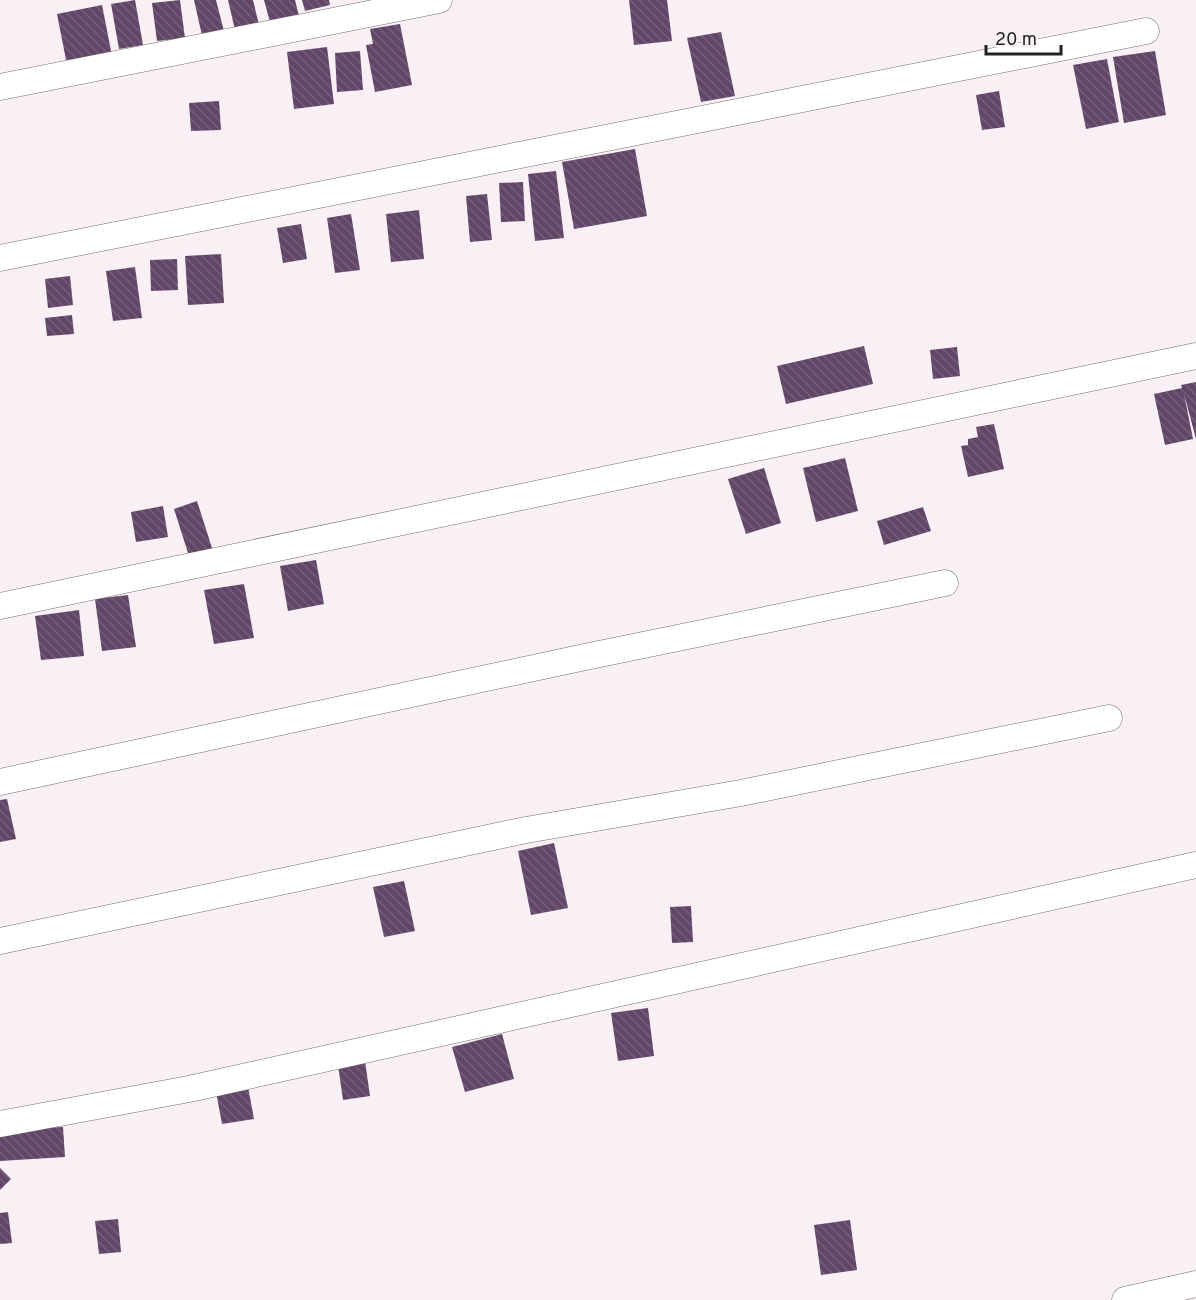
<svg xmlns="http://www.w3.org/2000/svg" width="1196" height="1300" viewBox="0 0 1196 1300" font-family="Overpass,sans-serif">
<defs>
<pattern id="building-back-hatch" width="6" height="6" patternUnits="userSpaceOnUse" patternTransform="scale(1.5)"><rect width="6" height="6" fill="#624668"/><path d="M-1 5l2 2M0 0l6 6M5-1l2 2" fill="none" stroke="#745e79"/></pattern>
</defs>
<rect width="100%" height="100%" fill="#f8f0f5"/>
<!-- building -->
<g fill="url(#building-back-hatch)">
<polygon points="135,0 143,45 119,49 111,4"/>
<polygon points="180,0 185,38 157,41 152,3"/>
<polygon points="194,0 216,0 225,35 203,40"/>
<polygon points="228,0 253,0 259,25 235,30"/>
<polygon points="264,0 295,0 299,16 270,22"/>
<polygon points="302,0 329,0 330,5 305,11"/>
<polygon points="629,0 667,0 672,41 634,45"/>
<polygon points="102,5 113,61 68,70 57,14"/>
<polygon points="400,24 412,85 375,92 366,45 373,44 370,29"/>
<polygon points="721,32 735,96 701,102 687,38"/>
<polygon points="327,47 334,104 294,109 287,52"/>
<polygon points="360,51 363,90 337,92 335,53"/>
<polygon points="1155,51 1166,115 1124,123 1113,57"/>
<polygon points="1107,59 1119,122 1086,129 1073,65"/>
<polygon points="999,91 1005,127 982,130 976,95"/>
<polygon points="219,101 221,130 191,131 189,103"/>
<polygon points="635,149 647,216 574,229 562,162"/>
<polygon points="556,171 564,238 535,241 528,174"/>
<polygon points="523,182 525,221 501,222 499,183"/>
<polygon points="487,194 492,240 470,242 466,196"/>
<polygon points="419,210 424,259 391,262 386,214"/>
<polygon points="351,214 360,270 335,273 327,218"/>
<polygon points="301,224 307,259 283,263 277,228"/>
<polygon points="221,254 224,303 188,305 185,256"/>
<polygon points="177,259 178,290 151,291 150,260"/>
<polygon points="135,267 142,318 113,321 106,271"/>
<polygon points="70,276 73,305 48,308 45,279"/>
<polygon points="72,315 74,334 47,336 45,318"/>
<polygon points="864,346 873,384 786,404 777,366"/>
<polygon points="957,347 960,376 933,379 930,350"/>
<polygon points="1196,382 1196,439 1184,394 1193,439 1165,445 1154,394 1182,388 1181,385"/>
<polygon points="994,424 1004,469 968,477 961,446 968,445 968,439 978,437 976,427"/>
<polygon points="845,458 858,511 816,522 803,468"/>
<polygon points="764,468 781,523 746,534 728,479"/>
<polygon points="197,501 212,548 189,556 174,509"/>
<polygon points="163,506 168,537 136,542 131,512"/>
<polygon points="923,507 931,531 884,545 877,521"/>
<polygon points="316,560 324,604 288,611 280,566"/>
<polygon points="244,584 254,638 214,644 204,590"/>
<polygon points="128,595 136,647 102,651 95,599"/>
<polygon points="79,610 84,656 41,660 35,616"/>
<polygon points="7,799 16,839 0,842 0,800"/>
<polygon points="554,843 568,908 531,915 518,851"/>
<polygon points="404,881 415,931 384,937 373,887"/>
<polygon points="691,906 693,942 672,943 670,907"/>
<polygon points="648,1008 654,1056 618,1061 611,1013"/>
<polygon points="502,1034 514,1079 465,1092 452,1047"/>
<polygon points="365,1061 370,1096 343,1100 338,1065"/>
<polygon points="248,1087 254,1119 222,1124 216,1092"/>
<polygon points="63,1127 65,1157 0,1161 0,1130"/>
<polygon points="0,1168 11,1179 0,1190"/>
<polygon points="8,1212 12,1243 0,1244 0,1213"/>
<polygon points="118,1219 121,1252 99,1254 95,1221"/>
<polygon points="850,1220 857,1270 821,1275 814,1225"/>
</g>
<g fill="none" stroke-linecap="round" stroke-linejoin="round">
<!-- street casing -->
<g stroke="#726c70" stroke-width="27">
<g id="street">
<polyline points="0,87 439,0"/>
<polyline points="0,258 1146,31"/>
<polyline points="0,606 1196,356"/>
<polyline points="0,782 585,657 945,583"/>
<polyline points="0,941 526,830 741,793 1109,718"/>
<polyline points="0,1124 189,1089 1196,865"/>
<polyline points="1125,1300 1196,1284"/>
</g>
</g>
<!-- street -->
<use href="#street" stroke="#fff" stroke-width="26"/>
</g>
<!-- scale -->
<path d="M986 45v9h75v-9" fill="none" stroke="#252224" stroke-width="3"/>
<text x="995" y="45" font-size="18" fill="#252224" stroke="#f8f0f5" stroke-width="4.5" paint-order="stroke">20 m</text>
</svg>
